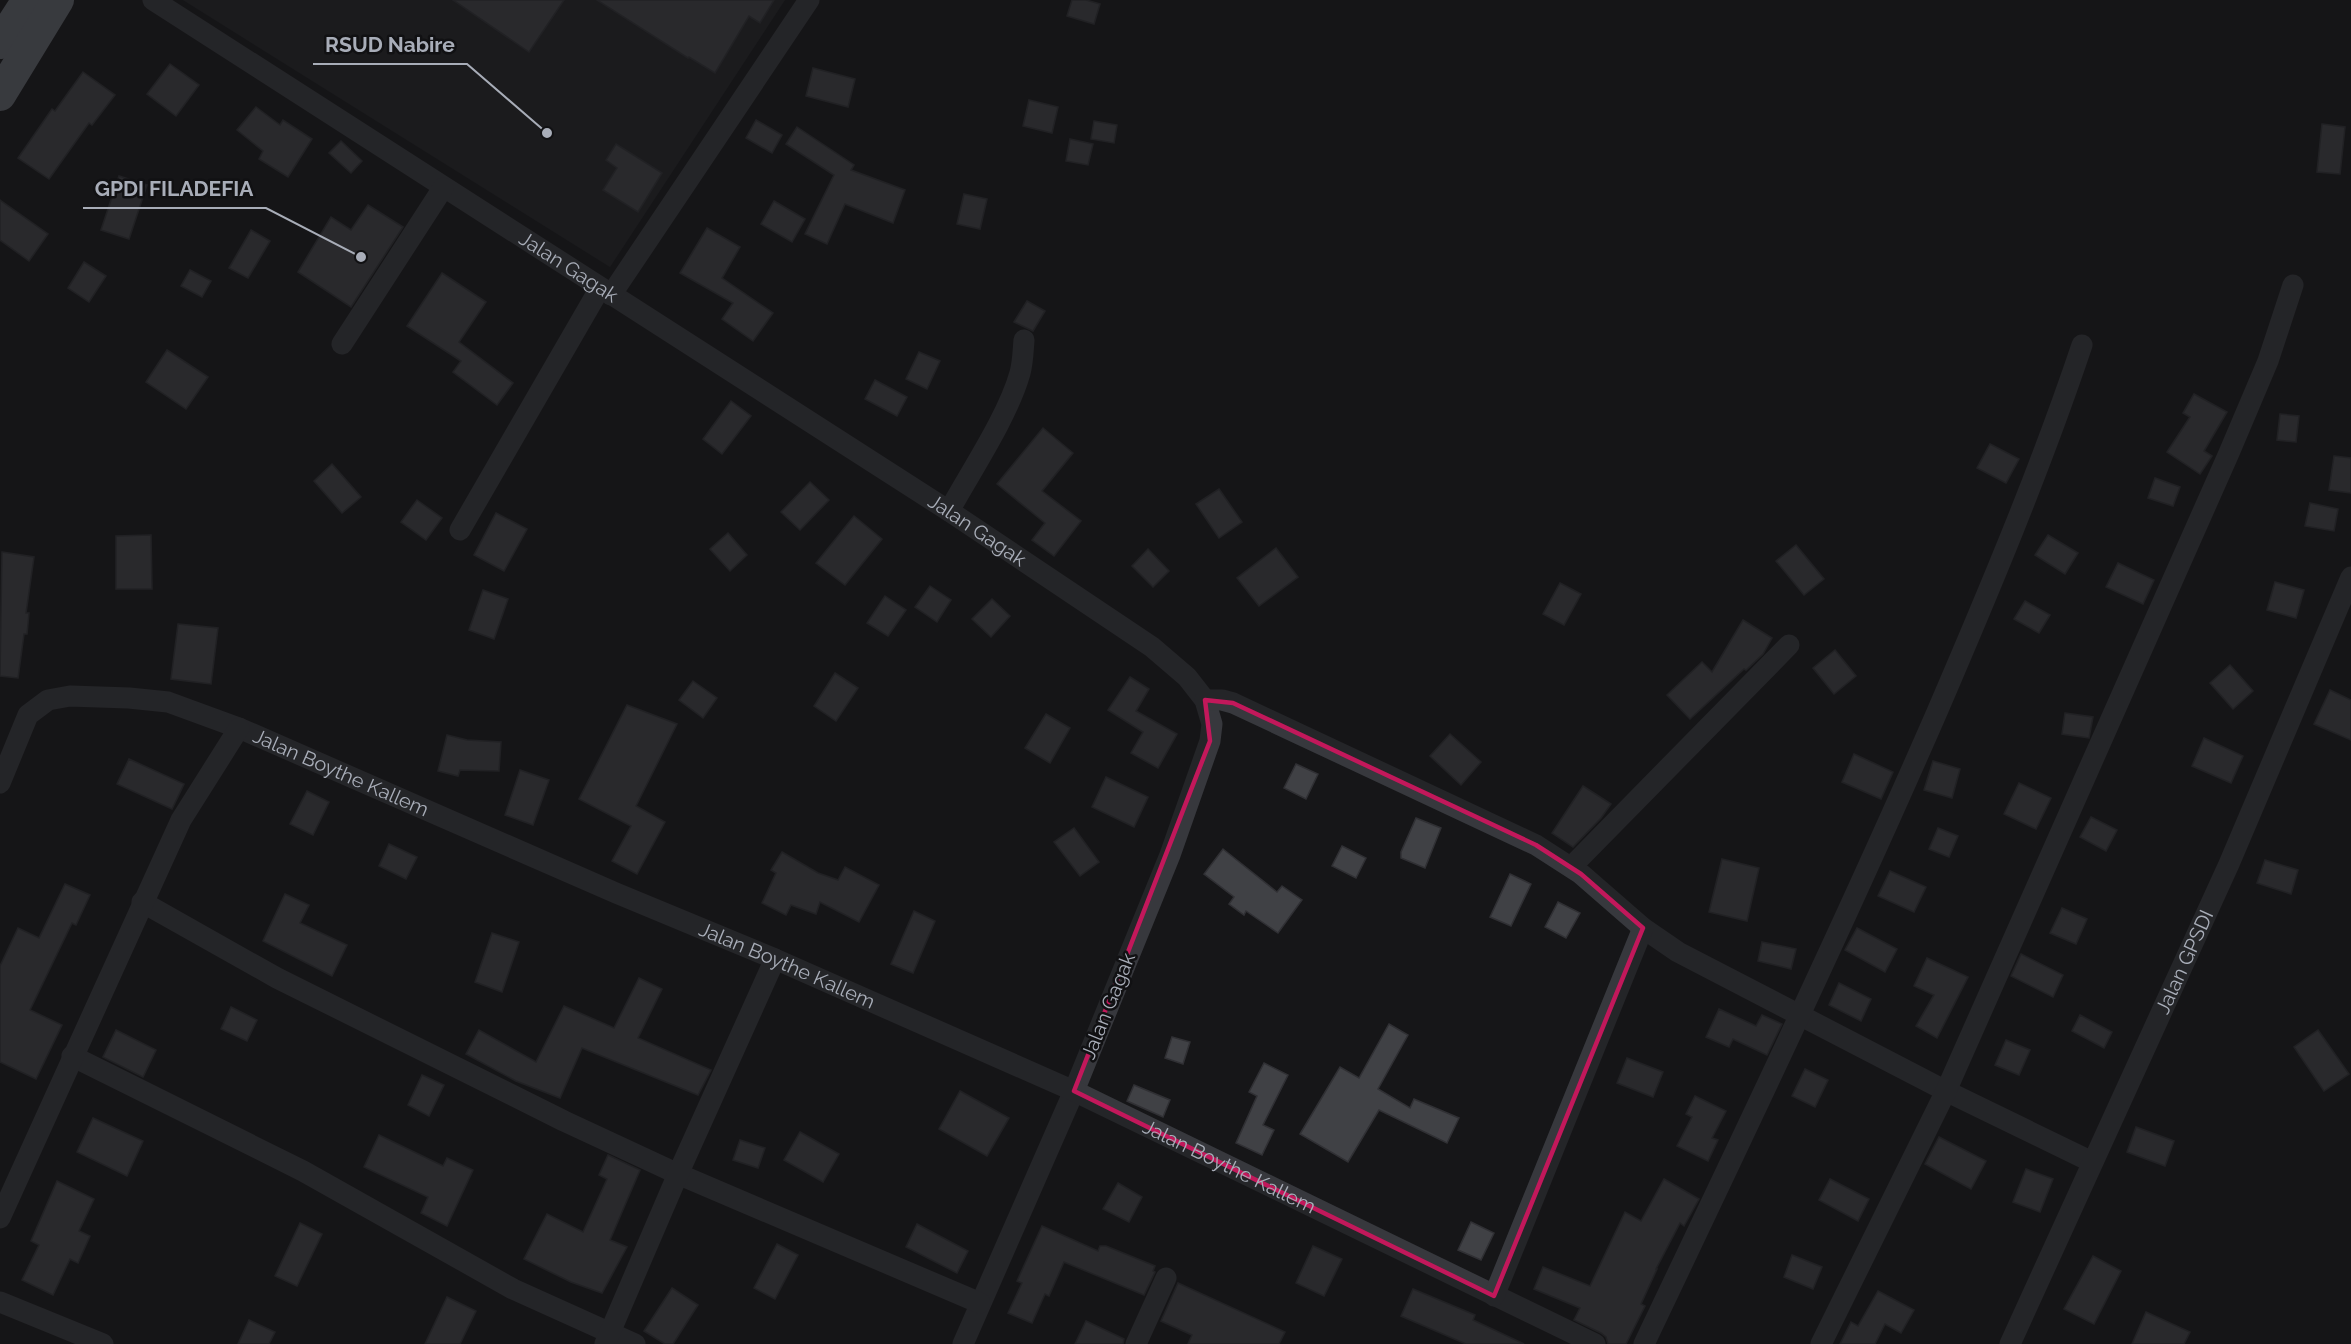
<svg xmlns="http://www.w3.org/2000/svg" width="2351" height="1344" viewBox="0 0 2351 1344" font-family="Raleway,sans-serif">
<rect width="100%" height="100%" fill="#161618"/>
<!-- built -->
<polygon fill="#222225" points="183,0 785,0 610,267"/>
<!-- building -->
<g fill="#404145" stroke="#303034" stroke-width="1.5">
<polygon points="453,0 564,0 529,52"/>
<polygon points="597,0 774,0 760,23 749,16 715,73 689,57 688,58"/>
<polygon points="1072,0 1086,0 1100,4 1094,24 1067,16"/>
<polygon points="170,64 199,85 176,116 147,94"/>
<polygon points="813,68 855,79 848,107 806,96"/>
<polygon points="83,72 115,95 92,125 89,123 49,179 18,158 52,109 55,111"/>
<polygon points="1029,100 1058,107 1052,133 1023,126"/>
<polygon points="256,107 280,125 283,120 312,139 288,177 259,159 263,151 237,130"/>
<polygon points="756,120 782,135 772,153 746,138"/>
<polygon points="1094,121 1117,125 1114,143 1091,139"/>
<polygon points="2322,124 2345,127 2340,174 2317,172"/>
<polygon points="797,127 854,165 851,170 905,190 893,223 845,204 827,244 805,234 834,175 786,144"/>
<polygon points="1070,139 1093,144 1088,165 1066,161"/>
<polygon points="341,141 362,161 351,173 329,153"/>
<polygon points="616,144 662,173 638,212 603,190 617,168 606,160"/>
<polygon points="119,176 147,185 129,239 101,230"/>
<polygon points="964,194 987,199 980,229 957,224"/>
<polygon points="0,200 48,234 29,261 0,240"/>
<polygon points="774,201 805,219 792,242 761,224"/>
<polygon points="368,205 403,227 351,307 298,272 331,217 351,230"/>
<polygon points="707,228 740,247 722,278 773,313 753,341 722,319 733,303 680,273"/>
<polygon points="251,230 270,241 248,278 229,268"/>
<polygon points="84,262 106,276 89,302 68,288"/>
<polygon points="190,270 211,281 202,297 181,286"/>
<polygon points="442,273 486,302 459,342 513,383 497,405 453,372 461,361 407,326"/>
<polygon points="1027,301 1045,311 1033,331 1014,322"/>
<polygon points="167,350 208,377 186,409 146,382"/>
<polygon points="919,352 940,361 927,389 906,379"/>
<polygon points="875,380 907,397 897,416 865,399"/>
<polygon points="2194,394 2227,412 2204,451 2212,456 2200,474 2167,452 2190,417 2183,413"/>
<polygon points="731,401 751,416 722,454 703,439"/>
<polygon points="2280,414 2299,416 2296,442 2277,440"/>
<polygon points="1043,428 1073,453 1042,491 1081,521 1054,556 1032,540 1045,523 997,484"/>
<polygon points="1990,444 2019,459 2006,483 1977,468"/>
<polygon points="2334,456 2351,458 2351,493 2329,490"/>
<polygon points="332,464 361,497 342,513 314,481"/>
<polygon points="2155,478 2180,487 2173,506 2148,498"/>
<polygon points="810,482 829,500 800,530 781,512"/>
<polygon points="1219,489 1242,522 1219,538 1196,504"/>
<polygon points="417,500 442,518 426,540 401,522"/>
<polygon points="2310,503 2338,509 2334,531 2305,526"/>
<polygon points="496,513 527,529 504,571 474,555"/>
<polygon points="854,516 882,539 845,585 816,563"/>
<polygon points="728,533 747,555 730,571 710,549"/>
<polygon points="151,535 152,589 116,589 116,536"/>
<polygon points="2048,535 2078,553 2065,574 2035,555"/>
<polygon points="1796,545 1824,579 1804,595 1776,561"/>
<polygon points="1276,548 1298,577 1259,606 1237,578"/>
<polygon points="1148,549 1169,571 1153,587 1132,566"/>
<polygon points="2,552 34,557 26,613 29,613 27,634 24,634 18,678 0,676"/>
<polygon points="2118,563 2154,580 2143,604 2106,587"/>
<polygon points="2275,582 2304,590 2296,618 2267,610"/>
<polygon points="1560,583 1581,594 1564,625 1543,614"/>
<polygon points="930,586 951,600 937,622 915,607"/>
<polygon points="483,590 508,599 494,639 469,630"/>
<polygon points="885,596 906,610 888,636 867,623"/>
<polygon points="992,599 1010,616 991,637 972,619"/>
<polygon points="2025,601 2050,615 2039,633 2014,619"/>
<polygon points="1743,620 1772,638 1763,654 1746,670 1744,669 1690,719 1667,695 1702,662 1712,672"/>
<polygon points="178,624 218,628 211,684 171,679"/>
<polygon points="1835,650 1856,676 1834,694 1813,668"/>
<polygon points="2230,665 2253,691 2233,709 2210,683"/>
<polygon points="835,673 858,688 836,721 814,706"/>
<polygon points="1130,677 1149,689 1136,711 1177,734 1158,768 1131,753 1143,732 1108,710"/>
<polygon points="693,681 717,698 703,718 679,700"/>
<polygon points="2330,690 2351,700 2351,740 2314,724"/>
<polygon points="627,705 677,724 636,806 665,822 637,874 612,861 631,826 579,799"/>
<polygon points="2065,713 2093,717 2089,738 2062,734"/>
<polygon points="1046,714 1070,728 1050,763 1025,748"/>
<polygon points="1450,734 1481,762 1461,785 1430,756"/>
<polygon points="447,735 467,740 501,742 499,771 460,770 458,776 438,771"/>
<polygon points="2204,738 2243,756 2231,783 2192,766"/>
<polygon points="1854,754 1893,772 1881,799 1842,782"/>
<polygon points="129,759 184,784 172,809 117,784"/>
<polygon points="1933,761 1960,769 1952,798 1924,790"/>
<polygon points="1296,764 1318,774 1306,799 1284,788"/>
<polygon points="520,770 549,780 533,825 505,815"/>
<polygon points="1106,777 1148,797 1134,827 1092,807"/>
<polygon points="2019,783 2051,798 2036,829 2004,814"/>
<polygon points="1583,786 1611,804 1601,818 1573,847 1552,833"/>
<polygon points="307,791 329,802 313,835 290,824"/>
<polygon points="2091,817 2117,830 2106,851 2080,837"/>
<polygon points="1416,818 1441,828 1425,868 1401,858 1401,852"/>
<polygon points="1074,828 1099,862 1080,876 1054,842"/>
<polygon points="1938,828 1958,836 1949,857 1929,849"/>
<polygon points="389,844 417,857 406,879 379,866"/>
<polygon points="1342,846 1366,858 1356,878 1332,866"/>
<polygon points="1223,849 1277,892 1282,886 1302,900 1278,933 1246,911 1244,915 1229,904 1234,897 1204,874"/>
<polygon points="782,852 818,873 838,880 845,867 879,885 859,922 820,902 816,914 791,905 786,915 762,903 776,873 771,870"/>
<polygon points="1722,859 1759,868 1747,921 1709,912"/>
<polygon points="2265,860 2298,870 2291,894 2257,883"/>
<polygon points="1890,871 1926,887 1914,912 1878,896"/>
<polygon points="1510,874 1531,884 1511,926 1490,917"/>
<polygon points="65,884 90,895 76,925 72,923 30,1010 62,1025 36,1079 0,1062 0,966 18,928 39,938"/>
<polygon points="285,894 309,905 300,923 347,945 332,976 263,941"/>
<polygon points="1558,902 1580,913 1566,938 1545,927"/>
<polygon points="2062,908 2087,919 2076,944 2050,933"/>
<polygon points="914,911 935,921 913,973 891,964"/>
<polygon points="1857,928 1897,949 1885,972 1845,950"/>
<polygon points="492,933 519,942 502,992 475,982"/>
<polygon points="1762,942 1796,949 1791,969 1758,961"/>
<polygon points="2021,954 2063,975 2053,997 2011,976"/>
<polygon points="1927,958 1968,977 1937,1038 1916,1026 1934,995 1914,986"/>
<polygon points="639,978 662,989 638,1038 711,1070 698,1095 582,1048 560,1098 516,1081 466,1054 479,1030 536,1062 564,1006 614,1028"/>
<polygon points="1839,983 1871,999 1861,1021 1829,1005"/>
<polygon points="231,1007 257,1020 247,1041 221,1029"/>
<polygon points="1719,1009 1756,1026 1762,1015 1782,1024 1767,1055 1733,1039 1729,1047 1706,1037"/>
<polygon points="2080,1015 2112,1032 2104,1048 2072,1031"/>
<polygon points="1389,1024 1408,1035 1378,1089 1410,1108 1414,1099 1459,1118 1447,1143 1379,1110 1348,1162 1300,1134 1340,1067 1359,1078"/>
<polygon points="116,1030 156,1050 143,1077 103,1057"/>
<polygon points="2318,1030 2349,1074 2324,1091 2294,1047"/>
<polygon points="1172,1037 1190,1042 1183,1064 1165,1058"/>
<polygon points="2006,1040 2030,1050 2019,1075 1995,1065"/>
<polygon points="1627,1058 1663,1072 1653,1097 1617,1083"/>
<polygon points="1264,1063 1288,1075 1263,1125 1274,1130 1262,1155 1236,1143 1257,1096 1249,1092"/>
<polygon points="1805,1069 1828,1080 1815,1107 1792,1096"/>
<polygon points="422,1075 444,1085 429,1116 408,1105"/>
<polygon points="1134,1085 1170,1100 1163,1117 1127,1101"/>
<polygon points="960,1091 1009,1118 987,1156 939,1129"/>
<polygon points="1695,1096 1726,1111 1712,1138 1718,1140 1708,1161 1677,1146 1692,1117 1686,1114"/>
<polygon points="93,1118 143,1141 127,1176 77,1152"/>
<polygon points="2136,1127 2174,1141 2165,1166 2127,1152"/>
<polygon points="800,1132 839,1154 823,1182 784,1160"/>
<polygon points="379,1135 443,1166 447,1158 473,1170 447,1226 421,1213 428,1197 364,1167"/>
<polygon points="1939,1137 1986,1161 1971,1189 1925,1164"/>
<polygon points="740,1140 765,1148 758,1168 733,1160"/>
<polygon points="608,1155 640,1170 610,1240 627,1247 602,1293 571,1282 524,1259 547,1214 583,1232 607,1179 599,1175"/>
<polygon points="2026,1169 2053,1179 2040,1212 2013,1202"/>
<polygon points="1664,1179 1699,1199 1684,1226 1680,1223 1656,1269 1657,1269 1641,1304 1645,1306 1626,1344 1608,1344 1606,1337 1601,1333 1574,1320 1580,1308 1534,1289 1543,1267 1590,1286 1625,1212 1641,1221"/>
<polygon points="1830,1179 1869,1199 1858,1221 1819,1200"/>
<polygon points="57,1181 94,1199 79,1231 90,1236 78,1263 70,1259 53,1295 22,1280 39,1245 31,1241"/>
<polygon points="1118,1183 1142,1197 1129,1222 1103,1209"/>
<polygon points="1471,1222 1494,1233 1481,1260 1458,1250"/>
<polygon points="300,1223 322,1234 297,1286 275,1276"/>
<polygon points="917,1224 968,1251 957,1273 906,1247"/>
<polygon points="1042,1226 1098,1251 1100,1246 1106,1246 1155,1266 1153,1271 1155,1272 1144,1295 1064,1262 1049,1296 1045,1294 1032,1323 1008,1313 1022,1283 1017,1281"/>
<polygon points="777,1244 798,1255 775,1299 754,1288"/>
<polygon points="1313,1246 1342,1259 1324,1296 1296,1283"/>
<polygon points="1792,1255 1822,1267 1813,1289 1784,1277"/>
<polygon points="2093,1256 2121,1271 2094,1324 2064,1309"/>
<polygon points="1178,1283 1285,1332 1279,1344 1188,1344 1192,1335 1161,1321"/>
<polygon points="672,1288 698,1305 673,1344 665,1344 644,1331"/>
<polygon points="1413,1289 1475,1315 1473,1320 1524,1344 1466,1344 1401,1316"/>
<polygon points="1878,1291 1914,1310 1901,1333 1885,1324 1875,1344 1840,1344 1851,1322 1858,1326"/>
<polygon points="447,1297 476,1311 460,1344 425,1344"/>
<polygon points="2146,1312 2190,1332 2184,1344 2132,1344"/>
<polygon points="249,1320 275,1332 269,1344 238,1344"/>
<polygon points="1086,1321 1124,1339 1123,1344 1075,1344"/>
</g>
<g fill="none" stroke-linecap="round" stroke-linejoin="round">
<!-- minor -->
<g stroke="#37383d" stroke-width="21">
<path id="s1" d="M153,0l796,511 203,136 35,30 18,23 7,24 -2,17 -40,114 -96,236 -111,253"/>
<polyline points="611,295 809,0"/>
<polyline points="342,344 443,188"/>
<path d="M949,511c22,-40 59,-95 71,-138 3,-11 3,-22 4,-33"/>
<polyline points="460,530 600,288"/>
<polyline points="1205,700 1222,700 1233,703 1536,845 1581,874 1643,928 1678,952 1946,1091 2092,1162"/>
<path id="s2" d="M0,783l28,-68 20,-15 22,-4 59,2 39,4 71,26 377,165 159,66 299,132 521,253"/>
<polyline points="1571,867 1789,645"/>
<polyline points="142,902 277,978 564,1121 678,1174 980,1303"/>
<polyline points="72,1056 303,1171 513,1289 635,1344"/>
<polyline points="0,1218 181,820 239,728"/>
<polyline points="1494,1296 1643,928"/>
<polyline points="0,1302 103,1344"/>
<polyline points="605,1344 678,1174 775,959"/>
<polyline points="1136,1344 1166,1278"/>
<path d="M1644,1344c100,-210 200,-419 293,-632 52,-121 103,-242 145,-367"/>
<polyline points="1821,1344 1946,1091 2229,453 2268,361 2293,285"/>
<path id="s3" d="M2010,1344l219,-480 122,-287"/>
</g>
<!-- highway -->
<g stroke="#63666e" stroke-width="32">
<polyline points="0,43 28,0"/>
<polyline points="0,95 58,0"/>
</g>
</g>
<!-- marked area -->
<path d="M0 0H2351V1344H0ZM1205,700l28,3 303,142 45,29 62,54 -149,368 -420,-205 136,-350z" fill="#161618" fill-opacity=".55" fill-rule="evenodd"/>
<path fill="none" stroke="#c2185b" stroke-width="4.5" stroke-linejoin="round" d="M1205,700l28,3 303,142 45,29 62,54 -149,368 -420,-205 136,-350z"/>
<g text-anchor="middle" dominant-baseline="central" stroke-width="5" stroke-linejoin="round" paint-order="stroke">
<!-- street labels -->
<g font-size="20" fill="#a8adb8" stroke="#111113">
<text stroke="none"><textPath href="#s1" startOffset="494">Jalan Gagak</textPath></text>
<text stroke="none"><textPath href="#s1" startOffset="980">Jalan Gagak</textPath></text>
<text stroke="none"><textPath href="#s2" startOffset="406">Jalan Boythe Kallem</textPath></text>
<text stroke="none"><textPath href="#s3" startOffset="420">Jalan GPSDI</textPath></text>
<text stroke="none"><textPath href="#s2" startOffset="892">Jalan Boythe Kallem</textPath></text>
<text transform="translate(1108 1006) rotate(-68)">Jalan Gagak</text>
<text stroke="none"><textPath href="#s2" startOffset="1378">Jalan Boythe Kallem</textPath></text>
</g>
</g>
<!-- callouts -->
<path fill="none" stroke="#a8adb8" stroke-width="2" d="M547 133L467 64H313M361 257L266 208H83"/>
<g fill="#a8adb8" stroke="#111113" stroke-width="2">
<circle cx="547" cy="133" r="6"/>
<circle cx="361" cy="257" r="6"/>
</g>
<g font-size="21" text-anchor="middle" font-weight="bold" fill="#a8adb8" stroke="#111113" stroke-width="5" stroke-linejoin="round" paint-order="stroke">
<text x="390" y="52">RSUD Nabire</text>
<text x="174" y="196">GPDI FILADEFIA</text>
</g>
</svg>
